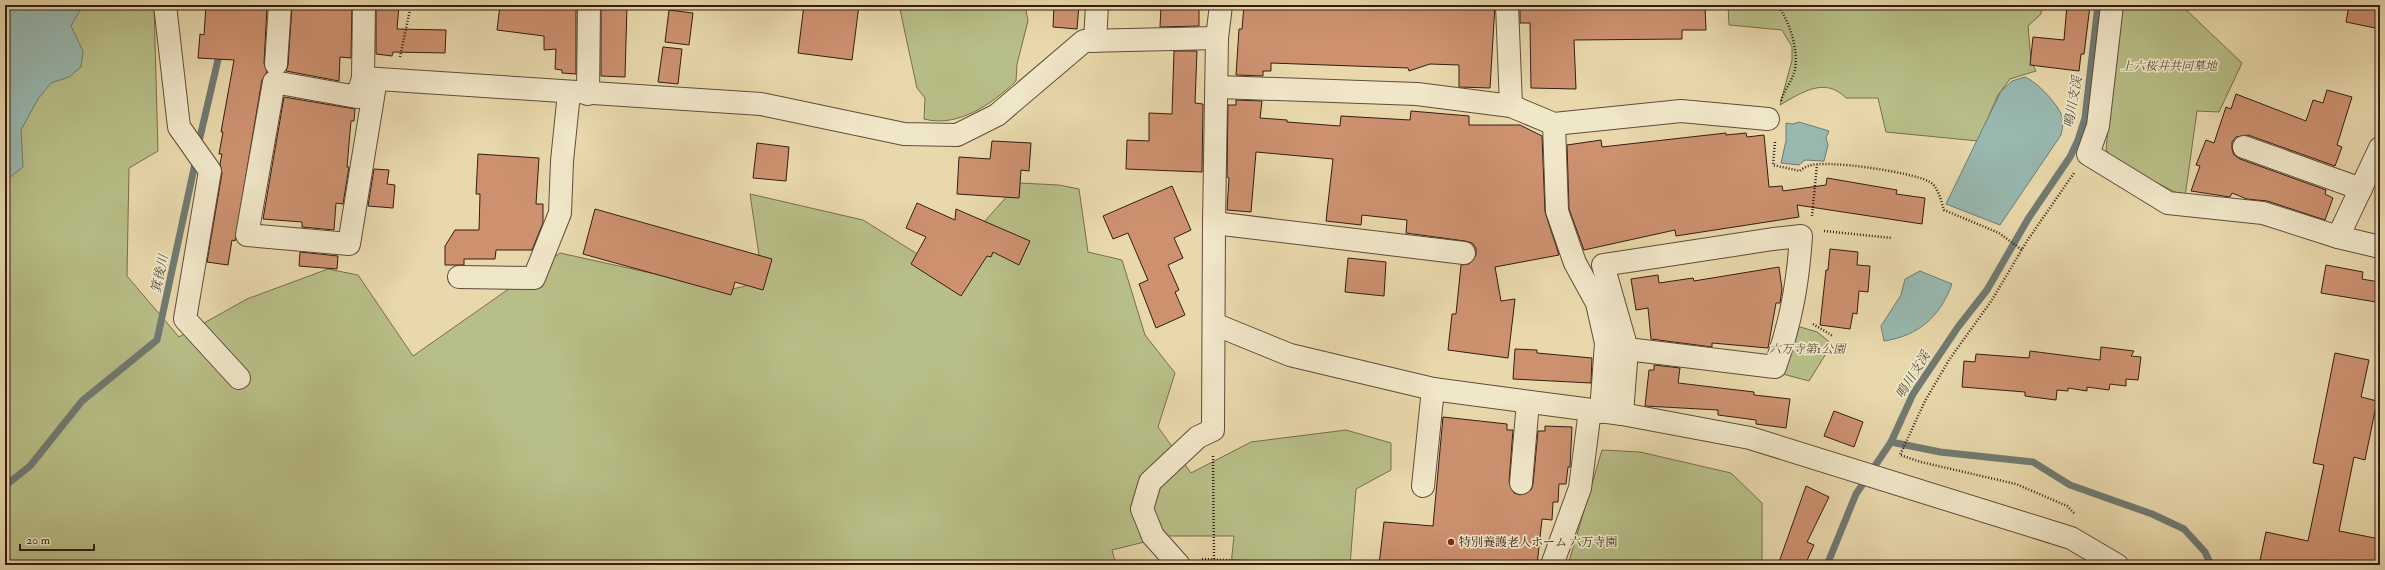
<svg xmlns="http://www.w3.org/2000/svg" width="2385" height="570" viewBox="0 0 2385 570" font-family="'IM FELL Double Pica','Noto Serif JP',serif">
<rect width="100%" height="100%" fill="#e8d8ab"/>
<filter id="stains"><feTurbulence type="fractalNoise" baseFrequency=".005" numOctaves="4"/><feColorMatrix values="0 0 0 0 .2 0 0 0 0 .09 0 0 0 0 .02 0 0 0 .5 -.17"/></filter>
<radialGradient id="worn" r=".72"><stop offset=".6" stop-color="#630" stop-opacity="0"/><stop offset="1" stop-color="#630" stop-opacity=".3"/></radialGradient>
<!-- green -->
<g fill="#b8be87" stroke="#766e4c">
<polygon points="5,5 154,5 158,151 129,168 127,276 179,337 247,299 328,269 358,275 413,356 560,253 728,290 763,282 750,194 863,220 927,260 958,251 1019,183 1059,185 1079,189 1088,252 1122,260 1145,335 1175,373 1158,427 1191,473 1251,442 1346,430 1391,443 1391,470 1356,489 1350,565 1231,565 1234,536 1169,536 1112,550 1116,565 5,565"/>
<path d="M899,5h126l3,16 -11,43 -1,17c-24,23 -58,47 -92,38l1,-21 -8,-10z"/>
<path d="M1728,5h314l-1,9 -13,12 3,35 5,10 -26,8 -12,16 -20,46 -92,-9 -8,-34h-32c-21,-22 -45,-5 -66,7l12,-45v-13l-10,-17 -53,-5z"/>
<polygon points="2121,5 2181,5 2242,63 2219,112 2197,111 2185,197 2112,160 2106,149"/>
<polygon points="1797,326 1817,332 1832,344 1809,381 1779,373"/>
<polygon points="1602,450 1640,452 1731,473 1762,503 1762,565 1568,565"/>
</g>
<!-- water -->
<g fill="#98b8b0" stroke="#707a71">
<polygon points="5,5 83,5 71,26 83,51 81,67 69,77 51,83 38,99 21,130 23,167 5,181"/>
<path d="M2025,77c12,5 32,26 37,39 2,5 0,14 -1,19l-61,90 -54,-21 55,-113 11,-10z"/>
<polygon points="1799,122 1829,131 1826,138 1828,145 1824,161 1805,160 1799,165 1781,163 1786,141 1786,123 1793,124"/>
<path d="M1920,271l32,13c-12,33 -34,52 -68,57l-3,-15 20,-31 4,-16z"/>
</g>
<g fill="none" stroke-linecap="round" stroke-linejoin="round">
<!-- stream -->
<g stroke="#707a71" stroke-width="7">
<polyline points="2098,5 2085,118 2078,140 2070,157 2028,219 1987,290 1958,327 1913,394 1891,442 1940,452 2033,462 2070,485 2152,514 2184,529 2205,552 2211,565"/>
<polyline points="198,146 220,51"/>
<polyline points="5,486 30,466 82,401 157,340 196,159"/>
<polyline points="1827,565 1856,494 1891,442"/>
</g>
</g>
<!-- building -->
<g fill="#cd9170" stroke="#341d12">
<polygon points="206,5 267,7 264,63 267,72 262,80 235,241 232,240 228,265 207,262 222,173 220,164 222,154 219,154 223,132 221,132 234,60 198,58 200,34 204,35"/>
<polygon points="324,5 352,5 351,58 340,57 339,81 286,71 288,65 292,6 324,8"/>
<polygon points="376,5 399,5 397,29 446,30 445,53 393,52 392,56 376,54"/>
<polygon points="500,5 576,5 576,74 562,73 562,70 555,69 556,49 544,50 544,36 497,30"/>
<polygon points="601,5 627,5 625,77 601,76"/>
<polygon points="804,5 859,5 852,60 798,53"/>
<polygon points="1054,5 1079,5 1077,29 1053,27"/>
<polygon points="1244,5 1495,5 1490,88 1459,87 1459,65 1430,64 1409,71 1408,68 1271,63 1271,71 1263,71 1263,76 1236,75 1239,29 1242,29"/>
<polygon points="1520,5 1705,5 1706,30 1682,30 1682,39 1574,40 1576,89 1531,88 1530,23 1520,23"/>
<polygon points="2067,5 2090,6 2084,54 2081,54 2079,71 2030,65 2033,37 2064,40"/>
<polygon points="2349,5 2380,5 2380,29 2346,22"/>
<polygon points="1161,6 1199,7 1199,26 1160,27"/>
<polygon points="669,10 693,13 689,45 665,42"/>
<polygon points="663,47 682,49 678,84 658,82"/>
<polygon points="1174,51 1197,51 1195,103 1203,104 1202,172 1126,169 1127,140 1149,141 1149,113 1172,114"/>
<polygon points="2327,90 2352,97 2337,145 2342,147 2335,166 2248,135 2236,137 2232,142 2232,149 2234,155 2240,159 2326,190 2325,194 2333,198 2325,220 2267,201 2247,199 2232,193 2230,197 2191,191 2200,166 2196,165 2206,140 2214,143 2226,107 2231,109 2236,94 2306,121 2313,100 2323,103"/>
<polygon points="284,97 355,109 354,121 351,121 347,167 349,167 343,204 336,203 334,230 302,227 302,222 263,219"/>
<polygon points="1236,100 1262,101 1260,118 1287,120 1287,122 1340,126 1341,116 1410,120 1411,111 1469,116 1469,125 1520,125 1542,136 1545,212 1559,255 1495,267 1501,301 1515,299 1508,358 1448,350 1452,314 1456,314 1461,265 1469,264 1476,255 1476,248 1472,243 1465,241 1406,233 1407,220 1362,215 1361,225 1326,221 1333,159 1256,152 1251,212 1227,210 1229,178 1227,177 1228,105 1236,105"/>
<polygon points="1726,133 1726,135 1746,133 1747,137 1764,135 1769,187 1782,186 1783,191 1826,185 1827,178 1897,190 1896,194 1925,198 1922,224 1797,205 1799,217 1676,236 1675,230 1584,250 1569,209 1567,145 1601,140 1602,147"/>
<polygon points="992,141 1031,143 1029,171 1021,170 1019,198 957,194 959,157 990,159"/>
<polygon points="757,143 789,147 786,181 753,178"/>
<polygon points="478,154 539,158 536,204 543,204 543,223 532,250 496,250 495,259 464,259 464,265 445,265 445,246 455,230 479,230 480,194 476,194"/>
<polygon points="374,169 389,170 387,184 395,185 393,208 368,206"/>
<polygon points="1172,186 1191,230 1174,238 1183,258 1168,265 1179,290 1175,292 1185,315 1156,328 1139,284 1148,280 1128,233 1113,239 1103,216"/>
<polygon points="917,203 955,220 956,209 1030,241 1019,265 993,252 991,257 987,256 961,296 911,264 926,237 906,228"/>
<polygon points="595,209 772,259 763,290 735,282 731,295 583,254"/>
<polygon points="1830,249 1858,252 1857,265 1870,266 1868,292 1859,291 1857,314 1853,313 1850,329 1820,325 1826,270 1828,270"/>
<polygon points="300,252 338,256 337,269 299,266"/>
<polygon points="1348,258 1386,262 1384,296 1345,292"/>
<polygon points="2326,265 2363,272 2362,279 2379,282 2376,302 2321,293"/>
<polygon points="1779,267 1782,289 1780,303 1776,303 1768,348 1712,343 1712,347 1651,339 1648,308 1636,310 1631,279 1658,275 1659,283 1693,278 1694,281"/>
<polygon points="2101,347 2134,351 2131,356 2141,357 2138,380 2126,379 2126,386 2110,384 2109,390 2087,387 2087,391 2068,388 2068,391 2057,390 2056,400 2025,396 2025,392 1962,387 1964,361 1975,362 1976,354 2029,358 2030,351 2100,360"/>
<polygon points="1515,349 1537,350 1537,353 1592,358 1591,383 1513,379"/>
<polygon points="2335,353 2369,360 2361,397 2377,401 2365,460 2354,457 2339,531 2380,539 2380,565 2259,565 2266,532 2308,541 2324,465 2313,463"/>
<polygon points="1654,365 1680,368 1678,383 1754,392 1754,395 1790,399 1786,428 1756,424 1756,420 1718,415 1718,410 1645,406 1649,370 1654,370"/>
<polygon points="1834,411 1863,422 1854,447 1824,436"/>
<polygon points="1443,417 1507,424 1507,430 1513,430 1509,482 1514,493 1520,495 1531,490 1533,484 1538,431 1545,431 1545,426 1572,427 1570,467 1568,467 1566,484 1559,484 1558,502 1553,502 1552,520 1542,519 1537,565 1379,565 1384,522 1433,526"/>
<polygon points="1806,486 1829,497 1807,542 1814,545 1805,565 1778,565"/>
</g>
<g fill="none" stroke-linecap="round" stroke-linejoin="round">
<!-- minor casing -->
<g stroke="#614c38" stroke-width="24">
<g id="minor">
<polyline points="165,5 179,127 210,171 185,319 239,378"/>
<polyline points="364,5 363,78 761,104 904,134 957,135 997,115 1084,41 1217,38"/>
<polyline points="1507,5 1511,106"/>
<polyline points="2112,5 2098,126 2088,154 2168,203 2263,213 2338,237 2380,247"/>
<polyline points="1095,41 1097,5"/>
<polyline points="276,64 280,5"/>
<polyline points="363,78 357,97 274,82 247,235 349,244 376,79"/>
<polyline points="1217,87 1417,94 1511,106 1554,124 1681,111 1768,119"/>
<polyline points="588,94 589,5"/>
<polyline points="1554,124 1557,211 1575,263 1597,303 1606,343 1601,412"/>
<polyline points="2244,147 2361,189"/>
<polyline points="1214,223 1464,253"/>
<polyline points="2338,237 2380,148"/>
<polyline points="459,277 534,278 560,213 562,161 569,93"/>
<polyline points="1214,324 1290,355 1433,389 1622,414 1750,438 2071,538 2117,565"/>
<path d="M1622,414l5,-65 -24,-84 170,-26 28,-3c-3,47 -10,86 -26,131l-148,-18"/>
<polyline points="1521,483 1528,402"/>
<polyline points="1423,486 1433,389"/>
<polyline points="1179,565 1153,536 1142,509 1150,482 1198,437 1213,430 1214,223 1217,38 1221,5"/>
<polyline points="1552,565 1580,488 1590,410"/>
</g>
</g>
<!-- path -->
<g stroke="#341d12" stroke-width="2.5" stroke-dasharray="1 2" stroke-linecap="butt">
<path d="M1777,5c13,15 23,49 17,68 -3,10 -10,17 -13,28"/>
<polyline points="400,57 411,5"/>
<path d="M1775,142l-2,23 27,6c2,-2 5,-4 8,-5 18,-7 102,6 120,15 10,4 13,20 16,29l55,23 23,17"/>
<polyline points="1812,216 1817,165"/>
<polyline points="1824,231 1892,238"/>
<polyline points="1813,324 1833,336"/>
<polyline points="1213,456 1214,560"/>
<polyline points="2074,513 2067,506 2016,484 1921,462 1900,455 1925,401 1949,360 1992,300 2027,241 2074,173"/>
<polyline points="1202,559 1331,565"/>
</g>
<!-- minor -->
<use href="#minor" stroke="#f0e6c8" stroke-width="22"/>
</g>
<!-- markers -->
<circle fill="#8f2418" stroke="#f0e6c8" stroke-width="1.5" cx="1451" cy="542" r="4"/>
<g text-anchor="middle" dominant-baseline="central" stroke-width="3.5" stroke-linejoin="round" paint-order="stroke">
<!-- park labels -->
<g font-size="12" font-style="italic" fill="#5c4d35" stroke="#f0e6c8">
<text x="2169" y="66">上六桜井共同墓地</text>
<text x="1807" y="349">六万寺第1公園</text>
</g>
<!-- poi labels -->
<g font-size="12" fill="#341d12" stroke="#f0e6c8" text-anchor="start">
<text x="1459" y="542">特別養護老人ホーム 六万寺園</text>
</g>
<!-- water labels -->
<g font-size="13" font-style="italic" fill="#524c41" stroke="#f0e6c8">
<text transform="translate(2073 102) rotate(-80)">鳴川支渓</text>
<text transform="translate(160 274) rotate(-78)">箕後川</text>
<text transform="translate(1913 375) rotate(-58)">鳴川支渓</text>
</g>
</g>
<!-- margin -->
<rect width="2385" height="570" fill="none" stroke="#e8d8ab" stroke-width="20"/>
<rect x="6" y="6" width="2373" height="558" fill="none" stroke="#341d12" stroke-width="2"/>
<rect x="10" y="10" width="2365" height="550" fill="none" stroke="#341d12"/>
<!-- scale -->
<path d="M20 544v6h74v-6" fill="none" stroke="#341d12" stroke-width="2"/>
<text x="26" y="544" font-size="12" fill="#341d12" stroke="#f0e6c8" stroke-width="3" paint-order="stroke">20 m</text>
<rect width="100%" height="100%" filter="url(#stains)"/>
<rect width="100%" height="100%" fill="url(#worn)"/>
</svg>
